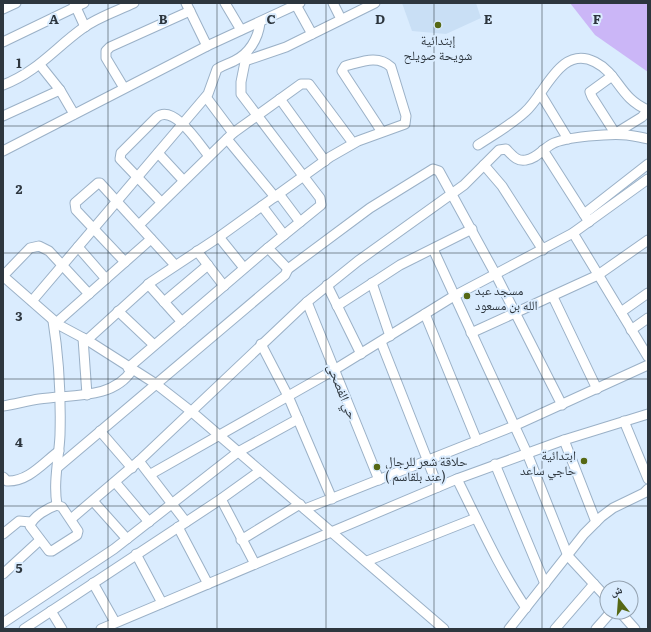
<svg xmlns="http://www.w3.org/2000/svg" width="651" height="632" viewBox="0 0 651 632" font-family="Literata,'Noto Naskh Arabic',serif">
<rect width="100%" height="100%" fill="#daecfe"/>
<!-- built -->
<polygon fill="#c9dff5" points="402,3 476,3 481,18 446,34 412,31"/>
<!-- green -->
<polygon fill="#cbb6f7" points="570,3 648,3 648,72 595,35"/>
<g fill="none" stroke-linecap="round" stroke-linejoin="round">
<!-- minor casing -->
<g stroke="#9bb1c7" stroke-width="11">
<g id="minor">
<polyline points="74,3 85,27"/>
<polyline points="186,3 207,46"/>
<polyline points="225,3 241,30"/>
<polyline points="333,3 341,19"/>
<polyline points="296,5 312,34"/>
<polyline points="3,9 16,3"/>
<polyline points="3,42 84,3"/>
<polyline points="245,61 286,47 375,3"/>
<polyline points="40,65 60,90 74,114"/>
<polyline points="612,76 590,92 592,97 615,133"/>
<path d="M3,85c34,-13 52,-37 80,-57 15,-11 34,-17 51,-25"/>
<polyline points="124,88 106,58 106,51 110,47 190,11"/>
<polyline points="540,93 568,139"/>
<polyline points="206,97 233,133"/>
<polyline points="280,99 325,161"/>
<polyline points="3,116 60,90"/>
<polyline points="616,133 642,117 648,110"/>
<polyline points="227,139 275,197"/>
<path d="M478,145c15,-10 33,-20 47,-33 20,-17 35,-68 70,-50 24,12 24,36 53,48"/>
<polyline points="543,150 589,222"/>
<polyline points="3,151 207,46 300,3"/>
<polyline points="158,153 183,180"/>
<polyline points="484,165 502,186 543,250"/>
<polyline points="279,194 300,222"/>
<path d="M161,202l-41,-43 1,-6 36,-36c17,-13 42,27 52,39"/>
<polyline points="262,206 284,235"/>
<polyline points="584,214 648,164"/>
<polyline points="139,225 233,133 301,84 309,84 353,143"/>
<polyline points="573,233 648,357"/>
<polyline points="219,237 244,268"/>
<polyline points="78,247 106,279"/>
<polyline points="268,248 288,269"/>
<polyline points="433,249 527,453 568,556 607,598"/>
<polyline points="197,251 224,286"/>
<polyline points="125,262 76,210 75,203 98,183 100,183 175,265"/>
<polyline points="4,275 30,248 39,246 49,251 89,294"/>
<polyline points="3,276 59,325 87,340 156,384 192,412 444,629"/>
<polyline points="372,283 390,336"/>
<polyline points="148,284 182,322"/>
<polyline points="327,285 361,354"/>
<polyline points="553,297 597,389"/>
<path d="M32,301l176,-207 9,-25c6,-4 11,-5 17,-8 15,-7 24,-22 26,-38"/>
<polyline points="164,302 208,265"/>
<polyline points="307,302 379,480"/>
<polyline points="337,306 400,265 472,229"/>
<polyline points="118,311 154,345"/>
<polyline points="621,312 648,293"/>
<polyline points="425,314 477,441"/>
<path d="M53,321c6,37 8,75 7,114 -1,23 -7,47 -3,70"/>
<polyline points="56,323 151,239"/>
<polyline points="631,330 648,318"/>
<polyline points="471,333 598,275 648,240"/>
<polyline points="83,338 87,395"/>
<path d="M87,340l64,-58 68,-45 111,-80 28,-16 47,-17 1,-8 -15,-49c-13,-13 -30,-5 -46,-1l-3,5 40,61"/>
<polyline points="381,342 438,487"/>
<polyline points="261,344 288,396 332,499"/>
<polyline points="128,368 268,248 321,205 320,198 241,94 241,82 247,52"/>
<path d="M3,406c12,-2 24,-5 36,-7 31,-5 74,1 93,-29"/>
<polyline points="624,421 648,479"/>
<polyline points="100,431 132,468"/>
<polyline points="564,440 596,522"/>
<polyline points="139,461 186,522"/>
<polyline points="495,464 545,584"/>
<polyline points="58,467 285,275 288,269 370,208 433,169 439,171 496,275 562,405"/>
<polyline points="151,474 334,370 454,296 573,233 648,179"/>
<path d="M3,477l4,4c21,1 36,-18 52,-30"/>
<path d="M457,479c22,44 42,89 69,129"/>
<polyline points="115,482 149,522"/>
<polyline points="221,499 255,564"/>
<polyline points="93,501 127,539"/>
<path d="M57,505l5,2 16,24 -1,4 -25,16h-3l-19,-25c3,-10 18,-18 27,-21z"/>
<polyline points="305,509 514,426 648,365"/>
<path d="M71,519l68,-58 168,-159 51,-41 106,-76 35,-35 7,-1c6,6 11,13 20,11 10,-1 17,-11 26,-16 12,-7 60,-11 75,-9 7,1 14,2 21,4"/>
<polyline points="178,527 208,584"/>
<polyline points="3,534 19,521 31,522"/>
<polyline points="241,540 300,504"/>
<polyline points="136,554 162,603"/>
<polyline points="367,561 476,518"/>
<polyline points="3,574 40,540"/>
<polyline points="93,583 115,622"/>
<polyline points="51,611 62,629"/>
<polyline points="620,612 635,629"/>
<polyline points="3,623 114,549 238,452 298,419"/>
<polyline points="24,629 221,499 260,471"/>
<polyline points="101,629 457,479 564,440 648,414"/>
<polyline points="509,629 584,534 601,517 613,508 644,493 648,489"/>
<polyline points="555,629 594,584"/>
<polyline points="596,629 611,612"/>
</g>
</g>
<!-- minor -->
<use href="#minor" stroke="#fff" stroke-width="9"/>
</g>
<!-- grid -->
<path fill="none" stroke="#2d363e" stroke-width="1" stroke-opacity="0.55" d="M108,3v626M217,3v626M326,3v626M434,3v626M542,3v626M3,126h645M3,253h645M3,379h645M3,506h645"/>
<!-- markers -->
<g fill="#566814" stroke="#daecfe" stroke-width="1.5">
<circle cx="438" cy="25" r="4"/>
<circle cx="467" cy="296" r="4"/>
<circle cx="584" cy="461" r="4"/>
<circle cx="377" cy="467" r="4"/>
</g>
<g text-anchor="middle" dominant-baseline="central" stroke-width="4" stroke-linejoin="round" paint-order="stroke">
<!-- poi labels -->
<g font-size="13" fill="#2d363e" stroke="#daecfe" text-anchor="start">
<text x="438" y="39" text-anchor="middle">إبتدائية<tspan x="438" dy="15">شويحة صويلح</tspan></text>
<text x="475" y="289">مسجد عبد<tspan x="475" dy="15">الله بن مسعود</tspan></text>
<text x="576" y="454" text-anchor="end">ابتدائية<tspan x="576" dy="15">حاجي ساعد</tspan></text>
<text x="385" y="460">حلاقة شعر للرجال<tspan x="385" dy="15">( عند بلقاسم)</tspan></text>
</g>
<!-- street labels -->
<g font-size="13" fill="#2d363e" stroke="#daecfe">
<text transform="translate(343 391) rotate(68)">حي الفصحى</text>
</g>
</g>
<g font-size="13" text-anchor="middle" font-weight="bold" fill="#2d363e" stroke="#daecfe" stroke-width="4" stroke-linejoin="round" paint-order="stroke">
<text x="54" y="24">A</text>
<text x="163" y="24">B</text>
<text x="271" y="24">C</text>
<text x="380" y="24">D</text>
<text x="488" y="24">E</text>
<text x="597" y="24">F</text>
<text x="19" y="68">1</text>
<text x="19" y="194">2</text>
<text x="19" y="321">3</text>
<text x="19" y="447">4</text>
<text x="19" y="573">5</text>
</g>
<!-- border -->
<rect width="651" height="632" fill="none" stroke="#2d363e" stroke-width="8"/>
<!-- north arrow -->
<g transform="translate(619 600) rotate(343)"><circle r="19" fill="#daecfe" stroke="#95a3b1"/>
<path d="M0-3L7 15L0 10L-7 15Z" fill="#566814"/>
<text y="-6" font-size="11" font-weight="bold" text-anchor="middle" fill="#2d363e">ش</text>
</g>
</svg>
